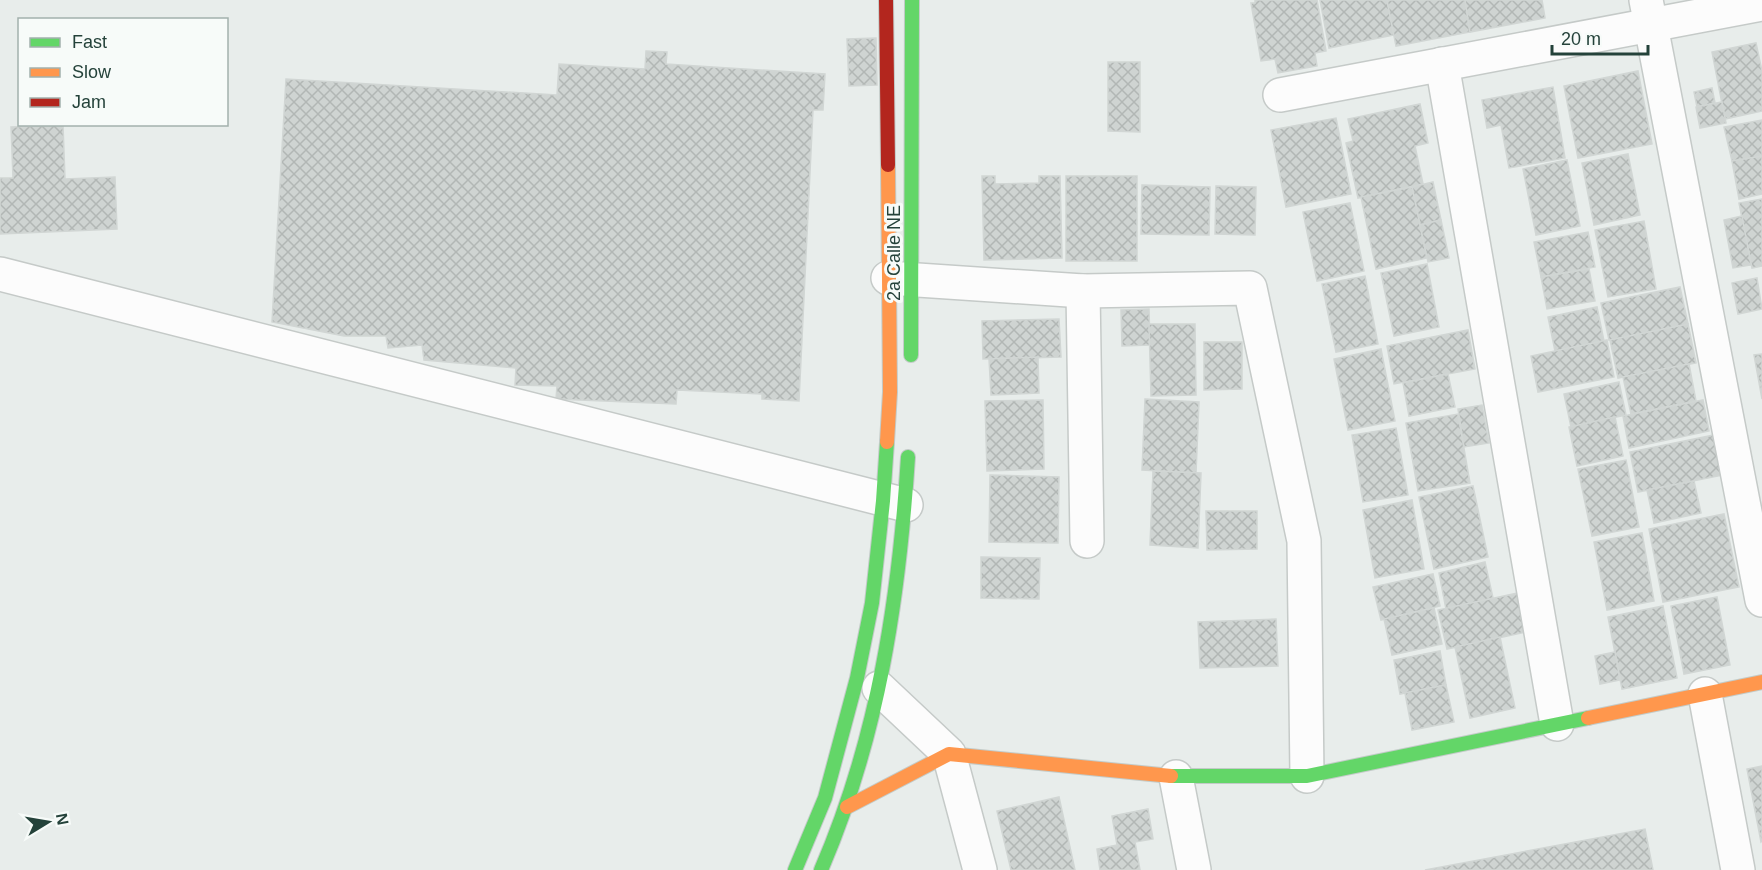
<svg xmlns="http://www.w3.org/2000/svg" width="1762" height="870" viewBox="0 0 1762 870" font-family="Arial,sans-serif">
<defs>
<pattern id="building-cross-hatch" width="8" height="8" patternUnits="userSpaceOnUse" patternTransform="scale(1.5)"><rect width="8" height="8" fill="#cfd4d2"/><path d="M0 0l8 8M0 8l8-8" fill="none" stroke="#b2b7b5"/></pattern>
</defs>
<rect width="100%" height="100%" fill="#e8edeb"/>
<!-- building -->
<g fill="url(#building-cross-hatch)" stroke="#d1d6d4" stroke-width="1.5">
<polygon points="1255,0 1317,0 1326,51 1315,53 1317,66 1278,73 1275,59 1261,61 1251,3 1255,3"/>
<polygon points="1320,0 1387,0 1394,35 1329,48"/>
<polygon points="1387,0 1465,0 1470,32 1396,46"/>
<polygon points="1465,0 1542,0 1545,18 1470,32"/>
<polygon points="876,38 877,85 849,86 847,39"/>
<polygon points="1756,43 1762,71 1762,111 1725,119 1712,52"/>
<polygon points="646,51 667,52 666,64 825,74 823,110 813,110 799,401 762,399 762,394 677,390 676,404 556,399 557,386 515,385 516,368 424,360 422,345 388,348 386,336 344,336 272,322 286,79 557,95 559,64 645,69"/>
<polygon points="1108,62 1140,62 1140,132 1108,131"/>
<polygon points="1638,71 1652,144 1578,158 1564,86"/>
<polygon points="1553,87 1565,158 1509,168 1501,125 1487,128 1482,100"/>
<polygon points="1712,88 1715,103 1697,107 1694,92"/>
<polygon points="1722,102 1726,123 1700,128 1696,107"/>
<polygon points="1420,104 1428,143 1415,146 1423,184 1358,198 1346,143 1353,141 1348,119"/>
<polygon points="1336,118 1351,194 1286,207 1271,130"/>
<polygon points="1762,120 1762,156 1732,161 1724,127"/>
<polygon points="63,125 65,179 115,177 117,229 0,234 0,178 13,178 11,127"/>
<polygon points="1628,154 1640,215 1594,225 1582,163"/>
<polygon points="1762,156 1762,194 1739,199 1732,161"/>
<polygon points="1567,160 1580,226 1536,235 1523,169"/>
<polygon points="982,176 995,176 995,184 1039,183 1039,176 1060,176 1062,258 984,260"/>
<rect x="1066" y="176" width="71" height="85"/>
<polygon points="1433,182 1441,220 1420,225 1412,187"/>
<polygon points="1142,185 1210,187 1209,235 1141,234"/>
<polygon points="1216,186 1256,187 1255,235 1215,234"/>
<polygon points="1412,187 1427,258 1376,269 1361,197"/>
<polygon points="1762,199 1762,266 1752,268 1739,203"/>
<polygon points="1350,203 1364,271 1317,281 1303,212"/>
<polygon points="1742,216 1751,265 1733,268 1724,220"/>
<polygon points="1441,220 1449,258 1428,262 1420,225"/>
<polygon points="1644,221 1656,289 1608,297 1595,230"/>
<polygon points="1588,232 1595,267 1541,277 1534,242"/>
<polygon points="1427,264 1439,327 1394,336 1381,273"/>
<polygon points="1589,269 1595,301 1547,309 1541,277"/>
<polygon points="1365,276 1378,344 1336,352 1322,284"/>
<polygon points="1757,278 1762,309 1738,314 1732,283"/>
<polygon points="1680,287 1688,324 1609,340 1601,303"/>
<polygon points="1597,307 1604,341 1555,351 1548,317"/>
<polygon points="1149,309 1150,345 1122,346 1121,310"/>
<polygon points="1059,319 1061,357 983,359 982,321"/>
<polygon points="1149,324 1195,324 1196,395 1151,396"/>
<polygon points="1688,324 1696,363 1618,378 1610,340"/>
<polygon points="1468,330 1475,369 1394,384 1387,346"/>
<polygon points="1607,340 1614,377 1538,392 1531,356"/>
<polygon points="1204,342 1242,342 1242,389 1204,390"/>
<polygon points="1381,349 1395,421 1348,430 1334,359"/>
<polygon points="1762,354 1762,399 1754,355"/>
<polygon points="1038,357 1039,393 991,395 989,359"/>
<polygon points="1689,364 1696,401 1631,414 1623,377"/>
<polygon points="1448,374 1455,407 1409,416 1403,383"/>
<polygon points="1619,382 1626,415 1571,427 1564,394"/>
<polygon points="1145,399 1199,402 1196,473 1142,470"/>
<polygon points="1043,400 1044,469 987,471 985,401"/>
<polygon points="1703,400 1709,431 1629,448 1623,416"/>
<polygon points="1482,405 1489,443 1464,447 1458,409"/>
<polygon points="1458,414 1470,483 1418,491 1406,423"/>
<polygon points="1615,417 1623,456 1577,466 1569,427"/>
<polygon points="1396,428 1408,495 1363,502 1352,435"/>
<polygon points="1714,435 1723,475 1638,492 1630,452"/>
<polygon points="1626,460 1639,527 1592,536 1578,469"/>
<polygon points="1153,471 1201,473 1198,548 1150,545"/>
<polygon points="990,475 1059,477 1058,543 989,542"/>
<polygon points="1694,481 1701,513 1654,523 1647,490"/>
<polygon points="1473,486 1488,557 1434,569 1419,497"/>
<polygon points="1412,500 1424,569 1375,578 1363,510"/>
<polygon points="1206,511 1257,511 1257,549 1207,550"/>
<polygon points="1724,514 1739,587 1663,602 1649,529"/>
<polygon points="1642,533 1654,601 1607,610 1594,542"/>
<polygon points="981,557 1040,558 1039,599 981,598"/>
<polygon points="1485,562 1493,598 1446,609 1439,573"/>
<polygon points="1433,574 1440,606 1381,620 1373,587"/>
<polygon points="1518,593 1526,632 1447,649 1438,610"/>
<polygon points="1717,597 1730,665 1684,674 1671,606"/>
<polygon points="1663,606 1677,678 1622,689 1608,617"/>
<polygon points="1434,608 1442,644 1392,655 1384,619"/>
<polygon points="1276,619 1278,666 1200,668 1198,622"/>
<polygon points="1500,637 1515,708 1470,718 1455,647"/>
<polygon points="1440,651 1446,685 1400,694 1394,660"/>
<polygon points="1615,652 1620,680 1600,684 1595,656"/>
<polygon points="1446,685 1454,722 1412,730 1405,693"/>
<polygon points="1762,766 1762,841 1761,842 1747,769"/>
<polygon points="1059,797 1075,870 1011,870 997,811"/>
<polygon points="1148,809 1153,839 1135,842 1140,870 1100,870 1097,849 1117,845 1112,816"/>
<polygon points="1645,829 1653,870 1425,870"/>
</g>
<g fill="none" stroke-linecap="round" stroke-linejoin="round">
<!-- street casing -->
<g stroke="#c5cac8" stroke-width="36">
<g id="street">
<polyline points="1646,0 1762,600"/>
<polyline points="1442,64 1557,724"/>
<polyline points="1280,95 1762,4"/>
<polyline points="0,274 906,505"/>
<polyline points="888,278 1083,291 1250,288 1304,541 1307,776"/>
<polyline points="1083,291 1087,541"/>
<polyline points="879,688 949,754 980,870"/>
<polyline points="1705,694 1738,870"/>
<polyline points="1176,777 1194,870"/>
</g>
</g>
<!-- fast casing -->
<g stroke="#c3cbc8" stroke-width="16">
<g id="fast">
<polyline points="911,355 912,0"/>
<polyline points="1171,776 1307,776 1588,718"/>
<polyline points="795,870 825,798 857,678 872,603 883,501 887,442"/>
<path d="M821,870c57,-132 78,-270 87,-413"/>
</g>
</g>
<!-- slow casing -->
<g stroke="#c3cbc8" stroke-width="16">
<g id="slow">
<polyline points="887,442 890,392 888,165"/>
<polyline points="1588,718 1762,682"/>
<polyline points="847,807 949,754 1171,776"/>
</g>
</g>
<!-- jam casing -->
<g stroke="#c3cbc8" stroke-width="16">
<polyline id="jam" points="886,0 888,165"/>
</g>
<!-- street -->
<use href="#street" stroke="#fcfcfc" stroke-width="33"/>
<!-- fast -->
<use href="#fast" stroke="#63d668" stroke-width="14"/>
<!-- slow -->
<use href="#slow" stroke="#ff974d" stroke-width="14"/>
<!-- jam -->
<use href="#jam" stroke="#b3261e" stroke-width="14"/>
</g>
<g text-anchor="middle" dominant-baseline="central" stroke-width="6" stroke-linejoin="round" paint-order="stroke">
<!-- street labels -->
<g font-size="18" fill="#24423a" stroke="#f7fbf9">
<text transform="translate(894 253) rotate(-90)">2a Calle NE</text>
</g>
</g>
<!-- legend -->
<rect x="18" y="18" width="210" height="108" fill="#f7fbf9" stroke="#a3b1ad" stroke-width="1.5"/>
<rect x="30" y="38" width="30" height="9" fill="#63d668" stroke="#a3b1ad" stroke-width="1.5"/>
<text x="72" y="48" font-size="18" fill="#24423a">Fast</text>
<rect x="30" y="68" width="30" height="9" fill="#ff974d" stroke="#a3b1ad" stroke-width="1.5"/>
<text x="72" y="78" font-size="18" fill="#24423a">Slow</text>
<rect x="30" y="98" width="30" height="9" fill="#b3261e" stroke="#a3b1ad" stroke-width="1.5"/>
<text x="72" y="108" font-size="18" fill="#24423a">Jam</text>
<!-- north arrow -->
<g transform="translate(48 822) rotate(79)" stroke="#f7fbf9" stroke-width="4.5" paint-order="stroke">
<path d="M0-4.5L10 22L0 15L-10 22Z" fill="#24423a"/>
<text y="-9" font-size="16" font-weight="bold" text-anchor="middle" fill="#24423a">N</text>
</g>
<!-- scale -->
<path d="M1552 45v9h96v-9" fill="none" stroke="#24423a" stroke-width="3"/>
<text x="1561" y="45" font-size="18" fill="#24423a" stroke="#f7fbf9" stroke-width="4.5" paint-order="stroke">20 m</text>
</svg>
